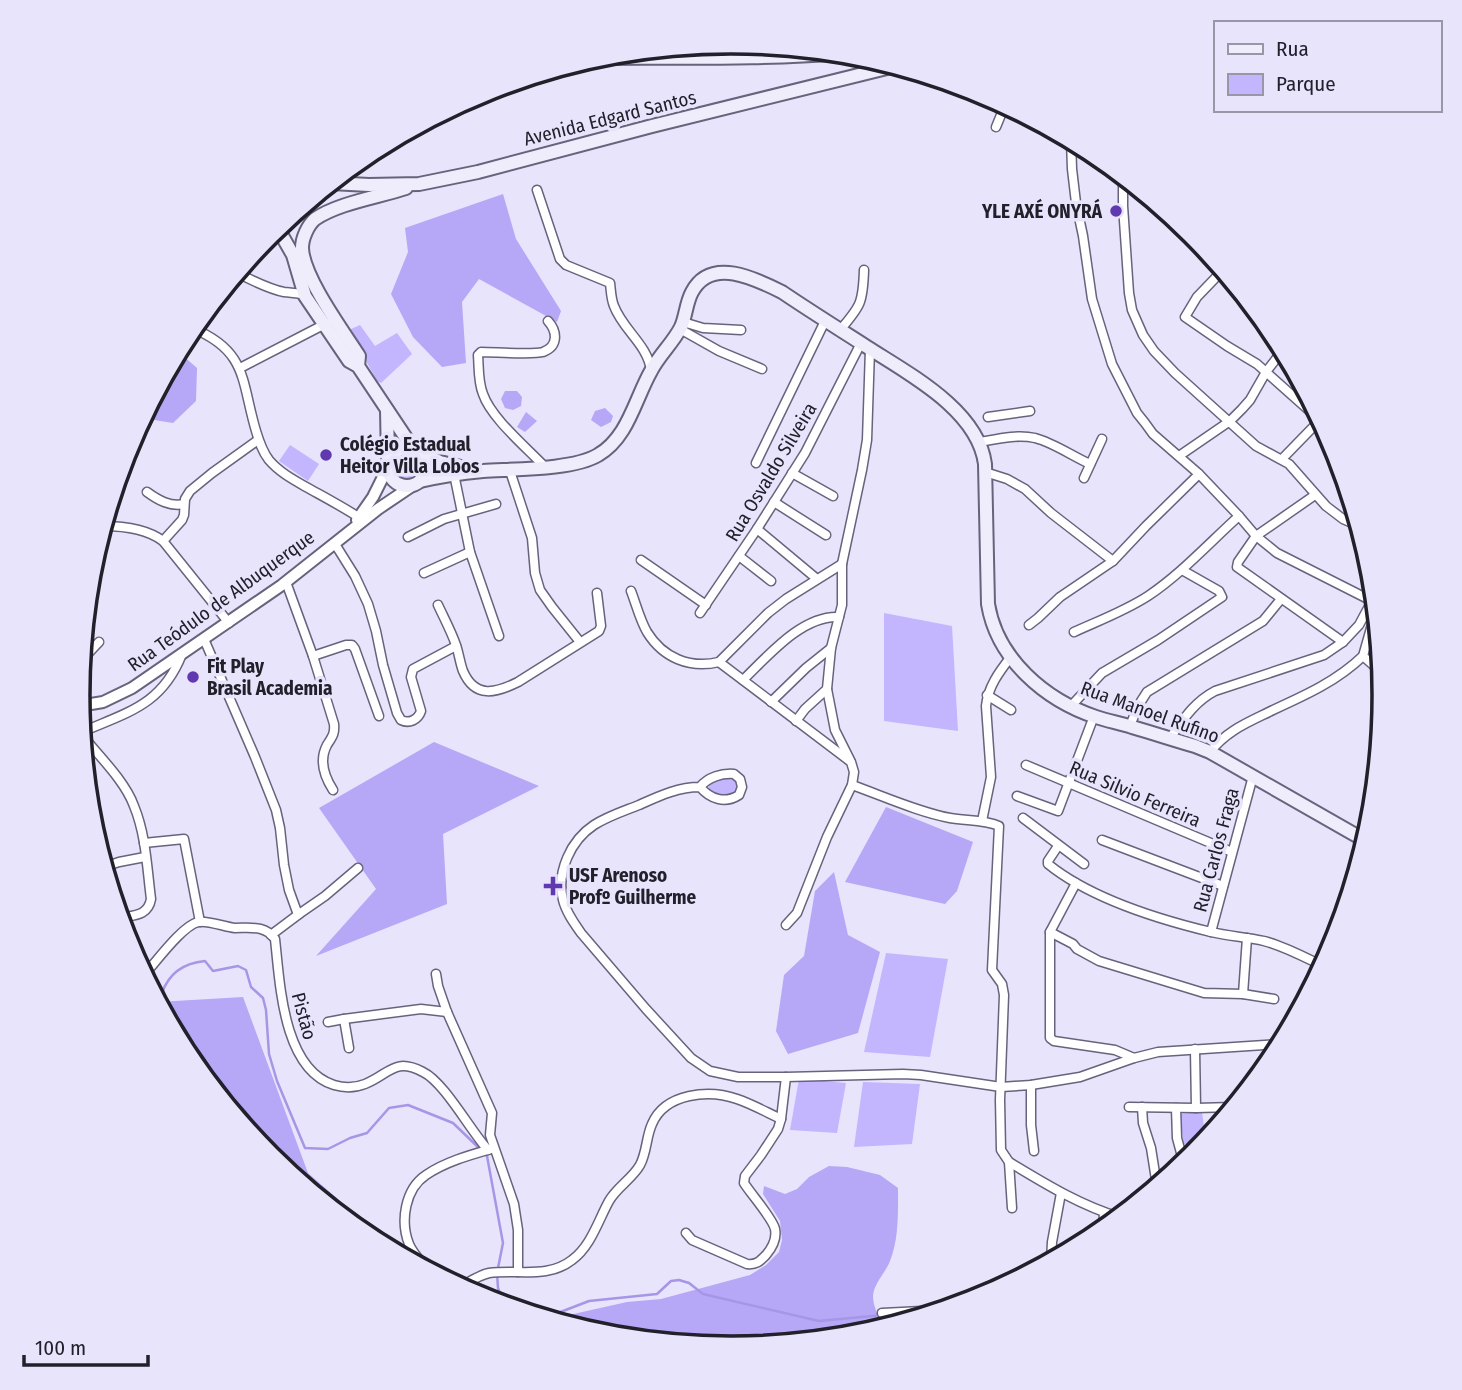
<svg xmlns="http://www.w3.org/2000/svg" width="1462" height="1390" viewBox="0 0 1462 1390" font-family="'Fira Sans Condensed',sans-serif">
<rect width="100%" height="100%" fill="#e8e4fc"/>
<!-- green -->
<g fill="#c3b5fe">
<polygon points="360,325 375,346 397,333 412,354 381,383 377,381 349,330"/>
<polygon points="290,445 319,464 308,481 279,461"/>
<circle cx="408" cy="467" r="14"/>
<polygon points="884,613 952,626 958,731 884,721"/>
<path d="M729,775l10,7 -1,10c-11,6 -19,5 -29,-2v-7z"/>
<polygon points="886,953 948,959 930,1057 864,1052"/>
<polygon points="799,1079 846,1083 837,1133 790,1130"/>
<polygon points="863,1082 920,1084 912,1144 854,1147"/>
<polygon points="1202,1112 1206,1141 1204,1143 1184,1144 1179,1114"/>
</g>
<!-- forest -->
<g fill="#b7a7f7">
<polygon points="503,194 516,239 561,311 557,322 479,279 462,302 466,363 442,367 413,337 391,294 408,252 405,228"/>
<polygon points="176,355 182,355 197,368 196,401 173,423 142,418"/>
<polygon points="505,391 517,391 522,397 521,406 513,410 505,408 501,399"/>
<polygon points="605,408 613,416 611,422 601,427 591,420 595,411"/>
<polygon points="526,412 537,421 525,432 517,427"/>
<polygon points="434,742 539,786 443,834 447,904 316,956 376,889 319,808"/>
<polygon points="886,807 973,842 957,891 945,904 845,882"/>
<polygon points="834,872 848,935 880,952 858,1033 788,1054 776,1031 784,975 804,956 815,891"/>
<polygon points="243,997 308,1173 347,1207 391,1250 368,1238 269,1156 188,1057 158,1002"/>
<path d="M829,1166l18,1 33,8 18,13c0,24 1,51 -8,73 -4,11 -16,22 -17,35 0,11 6,22 12,31l-27,9 -127,12 -128,-13 -52,-16 76,-17 34,-3 89,-24 16,-10 13,-13 3,-12 -2,-19 -17,-27 1,-8 21,8 12,-5 12,-12z"/>
</g>
<g fill="none" stroke-linecap="round" stroke-linejoin="round">
<!-- stream -->
<g stroke="#a796e6" stroke-width="2.5">
<path d="M154,995l8,-2c7,-20 22,-30 43,-32l8,10 25,-5 8,4 5,17 12,11 3,12 3,44 8,27 28,67 23,1 22,-11 17,-5 22,-25 19,-3 45,18 27,26"/>
<polyline points="485,1154 487,1156 503,1243 497,1273 498,1288 504,1305"/>
<polyline points="545,1318 589,1301 657,1294 671,1281 679,1280 689,1283 703,1294 819,1321 883,1315"/>
</g>
<!-- minor casing -->
<g stroke="#67637c" stroke-width="11">
<g id="minor">
<polyline points="669,48 707,51 721,56"/>
<polyline points="996,127 1005,105"/>
<polyline points="1071,140 1072,169 1076,203 1083,236 1092,299 1112,364 1137,413 1145,423 1153,434 1199,474 1239,516"/>
<polyline points="1123,176 1123,206 1129,293 1132,310 1143,335 1154,351 1175,373 1256,446 1289,464 1326,506 1343,519 1359,526"/>
<path d="M537,190l23,69 6,6 44,18c1,8 1,16 4,23 9,24 33,38 37,64"/>
<polyline points="1223,270 1197,297 1185,317 1227,346 1257,364 1322,422"/>
<path d="M237,273c15,7 31,16 47,19 8,1 15,1 22,3"/>
<polyline points="683,322 703,328 741,330"/>
<path d="M192,328c56,23 49,53 64,103 3,10 6,20 13,29 10,12 25,20 39,28 18,10 37,20 55,32"/>
<polyline points="680,329 719,351 762,369"/>
<path d="M840,330c21,-24 23,-28 24,-60"/>
<polyline points="240,368 327,323"/>
<polyline points="988,417 1030,411"/>
<path d="M980,442c17,-3 37,-8 55,-4 19,5 37,18 55,26"/>
<polyline points="1179,456 1230,421 1242,409 1250,400 1266,372 1283,350"/>
<polyline points="1282,459 1320,420"/>
<polyline points="756,463 825,321"/>
<path d="M545,467c-18,-19 -54,-49 -62,-73 -5,-12 -4,-26 -5,-39l3,-3c14,0 51,3 62,0 16,-6 14,-21 5,-31"/>
<polyline points="510,471 532,538 535,573 540,590 552,607 580,642"/>
<polyline points="985,472 1007,479 1025,489 1051,513 1113,561"/>
<polyline points="792,473 833,496"/>
<polyline points="454,474 470,552 499,636"/>
<polyline points="1084,478 1102,439"/>
<path d="M147,492c11,8 23,15 37,12"/>
<polyline points="1315,495 1256,536 1238,562 1237,567 1343,642"/>
<polyline points="774,502 826,535"/>
<path d="M103,526c20,0 44,3 60,15l66,82"/>
<polyline points="757,529 817,579"/>
<polyline points="408,537 444,519 496,504"/>
<polyline points="163,541 182,520 184,515 185,499 190,491 212,473 258,440"/>
<path d="M335,544l20,32 13,28 8,27 7,34 14,48 4,7c8,4 17,0 20,-9l-10,-34 2,-8 43,-23"/>
<polyline points="739,556 771,581"/>
<polyline points="641,560 706,605"/>
<polyline points="424,573 470,552"/>
<path d="M286,582l27,74 21,68c1,10 -2,13 -7,21 -8,15 -3,31 6,45"/>
<path d="M631,591c5,13 9,29 16,41 16,26 43,37 72,30l49,-49 18,-14 56,-35"/>
<path d="M438,605c6,13 13,26 18,40 3,9 4,18 7,26 12,28 33,22 55,11l81,-51 2,-5 -4,-33"/>
<polyline points="700,613 757,529 805,453 861,343"/>
<polyline points="1029,625 1038,618 1060,597 1113,561 1146,526 1199,474"/>
<path d="M1074,632c24,-11 51,-21 74,-36 33,-22 61,-53 91,-80l17,20 21,17 95,48 3,8v5l-12,42 19,17"/>
<polyline points="204,639 255,757 276,810 280,828 284,865 289,890 297,912 299,914 325,896 358,868"/>
<polyline points="313,656 346,645 352,645 355,649 379,716"/>
<polyline points="81,661 99,642"/>
<polyline points="719,662 851,762 854,772 852,785 827,837 797,913 786,925"/>
<path d="M743,680c25,-24 59,-65 96,-63"/>
<polyline points="827,689 835,730 850,760"/>
<polyline points="987,695 1011,710"/>
<polyline points="771,702 806,668 831,648"/>
<polyline points="1071,706 1102,673 1158,640 1222,597 1219,591 1182,570"/>
<polyline points="796,721 805,709 827,689 831,648 842,605 842,564 862,470 867,440 870,349"/>
<polyline points="1130,726 1138,706 1147,692 1263,621 1281,599"/>
<path d="M82,732c46,-20 80,-27 100,-78"/>
<path d="M82,735c17,21 43,46 52,71 12,29 13,62 17,93 -3,17 -17,16 -31,19"/>
<path d="M1170,738c13,-18 24,-36 45,-47l109,-36 19,-13 16,-17 14,-26"/>
<path d="M1210,752c17,-22 39,-30 63,-42 33,-15 64,-29 90,-54"/>
<polyline points="1026,765 1232,852"/>
<path d="M852,785c31,11 66,27 98,33 16,3 34,1 49,8l-7,144 10,14 2,11 -4,105 1,50 8,12 3,46"/>
<path d="M700,787c10,12 25,17 39,8l3,-8 -2,-8 -6,-5c-12,-1 -26,3 -34,13 -22,0 -41,9 -61,18 -15,6 -31,11 -45,20 -23,15 -38,47 -31,75 3,12 11,23 18,33l65,76 45,49 19,13 28,6h48l117,-3 18,1 80,12 30,-2 49,-8 54,-19 24,-6 123,-8"/>
<polyline points="1017,796 1058,811 1094,716"/>
<polyline points="1023,818 1084,864"/>
<path d="M982,821l9,-44 -5,-71c2,-19 13,-34 24,-48"/>
<polyline points="1102,840 1223,886"/>
<polyline points="144,843 184,839 200,922"/>
<path d="M1058,846l-10,15v3c43,35 109,55 163,68 17,4 35,5 53,9 20,5 40,16 59,25"/>
<polyline points="104,867 119,862 145,857"/>
<polyline points="1076,883 1050,932 1050,1038 1054,1041 1115,1050 1134,1058"/>
<polyline points="1050,932 1073,944 1077,949 1099,961 1204,993 1243,994 1274,999"/>
<polyline points="1211,932 1253,776"/>
<polyline points="271,935 299,914"/>
<polyline points="436,974 438,986 447,1012 492,1113 490,1135 514,1204 518,1230 518,1272"/>
<path d="M144,975c12,-13 38,-49 54,-53 9,-2 27,5 37,6 16,0 30,-3 40,11 5,45 8,130 59,146 10,3 21,3 31,-1 25,-10 29,-27 58,-12 21,10 47,58 65,78"/>
<polyline points="1243,994 1247,938"/>
<polyline points="344,1019 349,1048"/>
<polyline points="328,1022 344,1019 421,1009 447,1012"/>
<polyline points="1195,1049 1196,1108"/>
<polyline points="1031,1085 1031,1125 1034,1151"/>
<polyline points="1129,1107 1196,1108 1234,1107"/>
<polyline points="1142,1107 1143,1123 1151,1148 1157,1186"/>
<polyline points="1176,1108 1177,1138 1184,1164"/>
<path d="M1009,1162c35,21 70,43 110,55"/>
<polyline points="1103,1230 1104,1213"/>
<path d="M686,1233l6,7 55,24c10,1 13,-3 19,-9 6,-7 11,-16 9,-26 -2,-10 -24,-35 -31,-46l1,-7 16,-21 17,-26 3,-10 5,-42"/>
<polyline points="1051,1261 1052,1242 1061,1193"/>
<path d="M428,1270c-6,-8 -15,-16 -19,-26 -9,-23 -4,-55 17,-69 19,-13 44,-20 65,-26"/>
<path d="M460,1287c9,-5 19,-12 29,-14 28,-4 59,6 83,-13 19,-14 26,-39 37,-59 8,-14 23,-22 31,-36 7,-13 6,-28 12,-41 13,-31 57,-35 85,-25 15,5 29,13 44,20"/>
<polyline points="882,1313 942,1310"/>
</g>
</g>
<!-- tertiary casing -->
<g stroke="#67637c" stroke-width="14">
<g id="tertiary">
<polyline points="357,520 373,497 387,469"/>
<polyline points="79,706 103,702 132,688 282,585 378,509 412,486"/>
</g>
</g>
<!-- secondary casing -->
<g stroke="#67637c" stroke-width="16">
<g id="secondary">
<path d="M592,58c82,-1 165,2 248,-5"/>
<polyline points="331,183 369,185 419,184 478,172 652,126 895,66"/>
<polyline points="277,227 293,255 305,296 349,361 358,366 414,450"/>
<path d="M358,366l1,-10c-16,-25 -56,-79 -57,-108 0,-10 6,-23 13,-29 23,-16 64,-22 91,-31"/>
<polyline points="387,410 388,461"/>
<circle cx="407" cy="467" r="19"/>
<polyline points="420,453 440,462 469,469"/>
<path d="M420,481c21,-5 42,-8 63,-10 30,-2 90,-1 115,-16 30,-17 37,-56 53,-84 8,-16 22,-28 30,-44 5,-11 5,-24 11,-35 19,-36 64,-13 90,0 28,19 57,37 85,55 42,27 111,63 118,117l3,140c9,55 57,96 108,113 12,4 24,6 36,10 21,6 42,13 63,19l15,6 156,89"/>
</g>
</g>
<!-- minor -->
<use href="#minor" stroke="#fff" stroke-width="8"/>
<!-- tertiary -->
<use href="#tertiary" stroke="#fff" stroke-width="10"/>
<!-- secondary -->
<use href="#secondary" stroke="#efecfb" stroke-width="12"/>
</g>
<!-- markers -->
<g fill="#6038b0" stroke="#e8e4fc" stroke-width="2.5">
<circle cx="1116" cy="211" r="7"/>
<circle cx="326" cy="455" r="7"/>
<circle cx="193" cy="677" r="7"/>
<path d="M549.5 875.5h7v7h7v7h-7v7h-7v-7h-7v-7h7z"/>
</g>
<g text-anchor="middle" dominant-baseline="central" stroke-width="7" stroke-linejoin="round" paint-order="stroke">
<!-- street labels -->
<g font-size="19" fill="#22202b" stroke="#e8e4fc">
<text transform="translate(610 118) rotate(-14)">Avenida Edgard Santos</text>
<text transform="translate(771 472) rotate(-59)">Rua Osvaldo Silveira</text>
<text transform="translate(221 601) rotate(-36)">Rua Teódulo de Albuquerque</text>
<text transform="translate(1150 712) rotate(20)">Rua Manoel Rufino</text>
<text transform="translate(1135 794) rotate(23)">Rua Silvio Ferreira</text>
<text transform="translate(1216 850) rotate(-75)">Rua Carlos Fraga</text>
<text transform="translate(304 1016) rotate(75)">Pistão</text>
</g>
<!-- poi labels -->
<g font-size="19" font-weight="bold" fill="#22202b" stroke="#e8e4fc" text-anchor="start">
<text x="1102" y="211" text-anchor="end">YLE AXÉ ONYRÁ</text>
<text x="340" y="444">Colégio Estadual<tspan x="340" dy="22">Heitor Villa Lobos</tspan></text>
<text x="207" y="666">Fit Play<tspan x="207" dy="22">Brasil Academia</tspan></text>
<text x="569" y="875">USF Arenoso<tspan x="569" dy="22">Profº Guilherme</tspan></text>
</g>
</g>
<!-- crop -->
<path d="M0 0H1462V1390H0ZM90 695a641 641 0 1 1 1282 0a641 641 0 1 1-1282 0Z" fill="#e8e4fc" fill-rule="evenodd"/>
<path fill="none" stroke="#22202b" stroke-width="3.5" d="M90 695a641 641 0 1 1 1282 0a641 641 0 1 1-1282 0Z"/>
<!-- legend -->
<rect x="1214" y="21" width="228" height="91" fill="#e8e4fc" stroke="#9996a8" stroke-width="2"/>
<rect x="1228" y="44" width="35" height="10" fill="#efecfb" stroke="#9996a8" stroke-width="2"/>
<text x="1276" y="56" font-size="21" fill="#22202b">Rua</text>
<rect x="1228" y="74" width="35" height="21" fill="#c3b5fe" stroke="#9996a8" stroke-width="2"/>
<text x="1276" y="91" font-size="21" fill="#22202b">Parque</text>
<!-- scale -->
<path d="M24 1355v10h124v-10" fill="none" stroke="#22202b" stroke-width="3.5"/>
<text x="35" y="1355" font-size="21" fill="#22202b" stroke="#e8e4fc" stroke-width="5" paint-order="stroke">100 m</text>
</svg>
